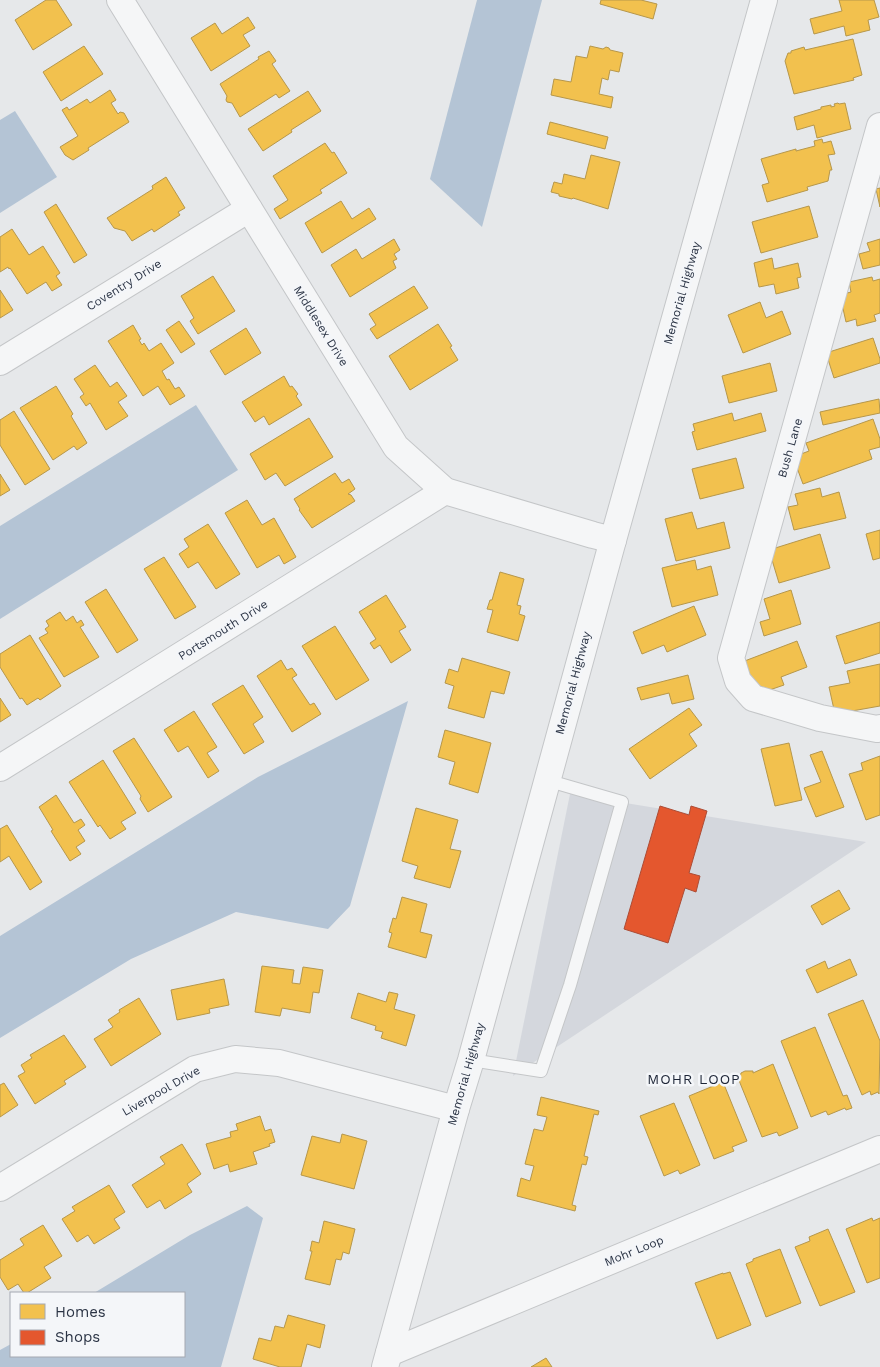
<svg xmlns="http://www.w3.org/2000/svg" width="880" height="1367" viewBox="0 0 880 1367" font-family="'Work Sans',sans-serif">
<rect width="100%" height="100%" fill="#e6e8ea"/>
<!-- built -->
<polygon fill="#d4d7dd" points="570,794 866,842 513,1076"/>
<!-- water -->
<g fill="#b4c4d5">
<polygon points="477,0 542,0 482,227 430,179"/>
<polygon points="15,111 57,177 0,213 0,120"/>
<polygon points="196,405 238,470 0,619 0,526"/>
<polygon points="408,701 350,906 328,929 236,912 131,959 0,1038 0,936 258,777"/>
<polygon points="247,1206 263,1218 221,1367 0,1367 0,1350 11,1344 11,1356 184,1356 184,1293 94,1293 190,1235"/>
</g>
<!-- homes -->
<g fill="#f2c14e" stroke="#b6974b">
<polygon points="46,0 56,0 72,25 33,50 15,20"/>
<polygon points="601,0 641,0 657,4 653,19 600,4"/>
<polygon points="839,0 874,0 879,17 868,20 870,30 846,36 844,26 814,34 810,19 842,11"/>
<polygon points="248,17 255,28 243,35 250,46 211,71 191,38 215,23 222,34"/>
<polygon points="853,39 862,75 853,78 854,80 794,94 785,61 788,53 791,53 791,51 804,47 805,50"/>
<polygon points="84,46 103,74 61,101 43,72"/>
<polygon points="590,46 603,49 606,47 609,48 610,50 623,53 619,72 610,70 608,80 602,78 599,94 613,97 611,108 551,95 554,79 571,82 576,56 587,58"/>
<polygon points="269,51 276,61 272,64 290,91 279,98 276,94 240,117 232,103 227,102 226,100 227,96 220,84 259,59 258,57"/>
<polygon points="110,90 116,100 111,103 118,114 120,112 124,113 129,122 88,148 89,150 73,160 65,155 60,147 78,136 62,110 67,107 69,110 87,99 90,103"/>
<polygon points="308,91 321,111 291,130 292,132 263,151 248,129"/>
<polygon points="838,103 839,104 845,103 851,129 817,138 814,125 797,130 794,117 821,109 821,107 831,105 831,107 835,106 834,104"/>
<polygon points="550,122 608,137 605,149 547,134"/>
<polygon points="822,139 823,143 831,141 835,154 828,155 832,170 830,170 828,181 807,187 808,190 767,202 762,185 769,183 761,159 796,149 796,151 815,146 814,141"/>
<polygon points="325,143 332,153 334,152 347,173 320,190 322,193 280,219 274,209 288,200 273,176"/>
<polygon points="591,155 620,162 608,209 573,198 572,199 559,196 559,194 551,192 554,182 562,184 564,174 585,179"/>
<polygon points="166,177 185,208 178,212 180,215 154,232 152,229 132,241 125,231 114,228 107,218 153,189 152,186"/>
<polygon points="880,188 880,207 876,189"/>
<polygon points="341,201 352,219 369,208 376,219 322,253 305,223"/>
<polygon points="56,204 87,255 74,263 44,212"/>
<polygon points="809,206 818,237 761,253 752,222"/>
<polygon points="12,229 29,255 43,246 60,273 56,276 62,285 52,291 46,282 27,294 10,268 9,269 8,267 0,272 0,237"/>
<polygon points="394,239 400,250 394,254 397,259 393,261 396,268 350,297 331,265 356,249 362,259"/>
<polygon points="880,239 880,265 863,269 859,254 870,251 867,243"/>
<polygon points="772,258 774,269 798,263 801,277 797,278 799,288 776,294 774,284 759,287 754,263"/>
<polygon points="213,276 235,311 198,334 190,321 194,318 181,296"/>
<polygon points="872,277 873,281 880,279 880,313 874,315 876,321 857,326 856,319 846,322 840,295 851,292 849,282"/>
<polygon points="414,286 428,308 377,339 370,329 376,325 369,314"/>
<polygon points="0,290 13,310 0,318"/>
<polygon points="760,302 766,318 782,311 791,334 743,353 728,315"/>
<polygon points="179,321 195,344 181,353 166,330"/>
<polygon points="438,324 452,346 450,347 458,360 410,390 389,356"/>
<polygon points="133,325 141,339 139,340 142,345 144,343 149,351 161,343 174,363 162,371 167,380 169,379 175,389 179,387 185,396 170,405 158,386 143,396 108,341"/>
<polygon points="246,328 261,353 225,375 210,351"/>
<polygon points="873,338 880,359 880,363 834,378 826,353"/>
<polygon points="770,363 777,391 729,403 722,376"/>
<polygon points="95,365 110,387 117,382 127,396 118,402 128,416 106,430 90,403 86,406 80,397 84,394 74,379"/>
<polygon points="284,376 290,387 292,386 298,394 296,396 302,405 269,425 264,416 255,422 242,402"/>
<polygon points="56,386 73,414 71,416 87,443 77,450 74,446 53,460 20,408"/>
<polygon points="879,399 880,413 823,425 820,412"/>
<polygon points="14,411 50,469 25,485 0,445 0,420"/>
<polygon points="732,413 734,421 761,413 766,431 697,450 692,432 695,431 693,424"/>
<polygon points="309,418 333,457 285,486 276,473 265,480 250,454"/>
<polygon points="873,419 880,439 880,447 869,450 872,459 803,484 793,457 809,451 806,443"/>
<polygon points="736,458 744,488 700,499 692,469"/>
<polygon points="335,473 342,483 349,479 355,489 348,494 351,495 355,501 312,528 299,510 300,509 294,499"/>
<polygon points="0,474 10,490 0,496"/>
<polygon points="820,488 822,497 839,492 846,518 794,530 788,507 798,505 795,494"/>
<polygon points="247,500 262,525 274,518 296,557 284,564 279,555 257,568 225,513"/>
<polygon points="692,512 697,529 724,522 730,548 676,561 665,519"/>
<polygon points="208,524 240,574 216,589 198,562 188,568 179,554 189,547 184,539"/>
<polygon points="880,530 880,558 873,560 866,534"/>
<polygon points="820,534 830,568 779,583 769,550"/>
<polygon points="164,557 196,607 175,619 144,569"/>
<polygon points="695,560 697,570 711,566 718,595 672,607 662,568"/>
<polygon points="500,572 524,579 517,605 521,606 519,614 525,616 518,641 487,632 493,610 487,609 490,600 492,600"/>
<polygon points="106,589 138,640 117,653 85,602"/>
<polygon points="791,590 801,624 764,636 760,622 770,619 764,599"/>
<polygon points="386,595 406,627 399,631 411,650 391,663 380,645 374,649 370,643 376,639 359,612"/>
<polygon points="694,606 706,635 667,652 664,645 642,654 633,632"/>
<polygon points="60,612 66,621 73,616 77,623 81,620 84,625 80,627 99,657 64,677 39,638 48,633 45,629 49,626 46,621"/>
<polygon points="880,622 880,653 845,664 836,636"/>
<polygon points="335,626 369,680 336,700 302,646"/>
<polygon points="30,635 61,686 40,700 38,698 27,705 22,698 20,699 0,667 0,654"/>
<polygon points="797,641 807,667 781,677 784,685 755,695 742,662"/>
<polygon points="462,658 510,672 504,694 491,691 484,718 448,708 454,686 445,683 449,669 458,672"/>
<polygon points="281,660 287,670 292,668 297,675 292,678 310,705 314,703 321,714 292,732 257,676"/>
<polygon points="880,664 880,706 835,714 829,687 850,683 847,671"/>
<polygon points="688,675 694,699 672,704 669,693 641,700 637,688"/>
<polygon points="243,685 263,717 253,724 264,742 244,754 212,704"/>
<polygon points="0,698 11,715 0,722"/>
<polygon points="689,708 702,725 689,734 697,746 650,779 629,749"/>
<polygon points="194,711 217,747 207,753 219,771 208,778 188,746 178,752 164,730"/>
<polygon points="445,730 491,743 478,793 449,784 455,762 438,757"/>
<polygon points="134,738 172,797 148,812 140,799 141,796 113,751"/>
<polygon points="789,743 802,800 775,806 761,749"/>
<polygon points="822,751 844,807 816,817 804,788 821,782 810,755"/>
<polygon points="880,756 880,815 866,820 849,774 863,770 861,763"/>
<polygon points="103,760 136,813 121,822 126,829 110,839 100,825 98,827 69,782"/>
<polygon points="56,795 74,823 81,819 85,825 78,830 85,841 76,847 81,854 70,861 51,831 53,830 39,807"/>
<polygon points="416,808 458,820 450,849 461,851 450,888 414,878 418,866 402,861"/>
<polygon points="7,825 42,882 30,890 9,856 0,862 0,829"/>
<polygon points="839,890 850,909 822,925 811,906"/>
<polygon points="402,897 427,904 420,932 432,935 426,958 388,947 392,933 389,932 393,918 396,919"/>
<polygon points="850,959 857,975 817,993 806,970 825,961 828,969"/>
<polygon points="262,966 294,970 292,983 300,984 303,967 323,970 319,993 313,992 310,1013 282,1008 280,1016 255,1012"/>
<polygon points="224,979 229,1005 209,1009 210,1013 177,1020 171,990"/>
<polygon points="389,992 398,994 394,1009 415,1015 406,1046 381,1038 383,1032 375,1030 376,1026 351,1018 358,993 386,1002"/>
<polygon points="139,998 161,1034 111,1066 94,1039 113,1027 108,1020 120,1012 119,1010"/>
<polygon points="863,1000 880,1041 879,1094 878,1092 871,1095 870,1091 862,1095 828,1014"/>
<polygon points="815,1027 843,1096 847,1095 852,1108 846,1110 845,1108 828,1115 826,1111 811,1117 781,1041"/>
<polygon points="64,1035 86,1067 64,1081 66,1084 35,1104 18,1076 25,1072 21,1065 32,1058 30,1055"/>
<polygon points="773,1064 798,1128 779,1136 777,1132 762,1137 738,1078 740,1077 741,1073 745,1071 753,1071 753,1073"/>
<polygon points="723,1082 747,1141 732,1147 734,1151 714,1159 689,1096"/>
<polygon points="4,1083 18,1105 0,1117 0,1085"/>
<polygon points="541,1097 599,1111 598,1115 594,1114 584,1156 588,1157 586,1165 582,1164 572,1205 576,1206 575,1211 517,1196 521,1178 530,1181 534,1166 525,1164 534,1129 543,1131 547,1117 537,1115"/>
<polygon points="674,1103 700,1165 680,1174 678,1170 664,1176 640,1116"/>
<polygon points="260,1116 265,1131 271,1129 275,1142 269,1144 270,1146 253,1152 257,1164 230,1172 228,1164 214,1169 206,1144 231,1137 230,1132 238,1130 236,1124"/>
<polygon points="342,1134 367,1141 354,1189 301,1175 312,1136 340,1143"/>
<polygon points="182,1144 201,1174 187,1184 192,1192 165,1209 160,1200 147,1208 132,1185 165,1164 160,1157"/>
<polygon points="109,1185 125,1212 114,1219 120,1228 94,1244 88,1235 77,1242 62,1219 75,1211 72,1207"/>
<polygon points="872,1218 873,1221 880,1218 880,1278 867,1283 846,1229"/>
<polygon points="324,1221 355,1229 349,1254 343,1252 341,1260 336,1259 330,1285 305,1279 312,1251 310,1251 312,1241 319,1243"/>
<polygon points="43,1225 62,1256 44,1267 51,1278 27,1293 24,1293 18,1284 8,1290 0,1277 0,1260 24,1245 20,1239"/>
<polygon points="828,1229 855,1292 820,1306 795,1247 810,1241 809,1237"/>
<polygon points="780,1249 801,1303 766,1317 746,1264 753,1261 753,1259"/>
<polygon points="730,1272 751,1325 717,1339 695,1283 723,1273 723,1274"/>
<polygon points="288,1315 325,1325 320,1348 307,1344 301,1367 280,1367 253,1359 259,1338 271,1341 275,1326 284,1328"/>
<polygon points="546,1358 552,1367 531,1367"/>
</g>
<!-- shops -->
<polygon fill="#e4572e" stroke="#ac4c35" points="660,806 689,815 691,806 707,811 689,873 700,876 696,892 685,888 668,943 624,929"/>
<g fill="none" stroke-linecap="round" stroke-linejoin="round">
<!-- lane casing -->
<g stroke="#c4c6c8" stroke-width="14">
<polyline id="lane" points="471,1060 541,1071 570,985 622,802 546,780"/>
</g>
<!-- street casing -->
<g stroke="#c4c6c8" stroke-width="28">
<g id="street">
<polyline points="120,0 396,447 445,491 593,535 613,540"/>
<polyline points="880,126 731,658 738,681 753,698 820,718 877,729 880,728"/>
<polyline points="0,362 249,209"/>
<polyline points="0,768 445,491"/>
<polyline points="0,1188 195,1069 235,1059 279,1063 456,1109"/>
<polyline points="389,1353 880,1149"/>
<polyline points="385,1367 456,1109 471,1060 613,540 764,0"/>
</g>
</g>
<!-- lane -->
<use href="#lane" stroke="#f5f6f7" stroke-width="12"/>
<!-- street -->
<use href="#street" stroke="#f5f6f7" stroke-width="26"/>
</g>
<g text-anchor="middle" dominant-baseline="central" stroke-width="5" stroke-linejoin="round" paint-order="stroke">
<!-- street labels -->
<g font-size="12" fill="#2b3445" stroke="#f4f6f9">
<text transform="translate(124 285) rotate(-32)">Coventry Drive</text>
<text transform="translate(682 293) rotate(-74)">Memorial Highway</text>
<text transform="translate(321 326) rotate(58)">Middlesex Drive</text>
<text transform="translate(790 448) rotate(-74)">Bush Lane</text>
<text transform="translate(223 630) rotate(-32)">Portsmouth Drive</text>
<text transform="translate(573 683) rotate(-75)">Memorial Highway</text>
<text transform="translate(466 1074) rotate(-74)">Memorial Highway</text>
<text transform="translate(161 1091) rotate(-30)">Liverpool Drive</text>
<text transform="translate(634 1251) rotate(-22)">Mohr Loop</text>
</g>
<!-- neighbourhood labels -->
<g font-size="14" letter-spacing="1" fill="#1d2536" stroke="#f4f6f9">
<text x="694" y="1079">MOHR LOOP</text>
</g>
</g>
<!-- legend -->
<rect x="10" y="1292" width="175" height="65" fill="#f4f6f9" stroke="#a4a8b1"/>
<rect x="20" y="1304" width="25" height="15" fill="#f2c14e" stroke="#a4a8b1"/>
<text x="55" y="1317" font-size="15" fill="#2b3445">Homes</text>
<rect x="20" y="1330" width="25" height="15" fill="#e4572e" stroke="#a4a8b1"/>
<text x="55" y="1342" font-size="15" fill="#2b3445">Shops</text>
</svg>
